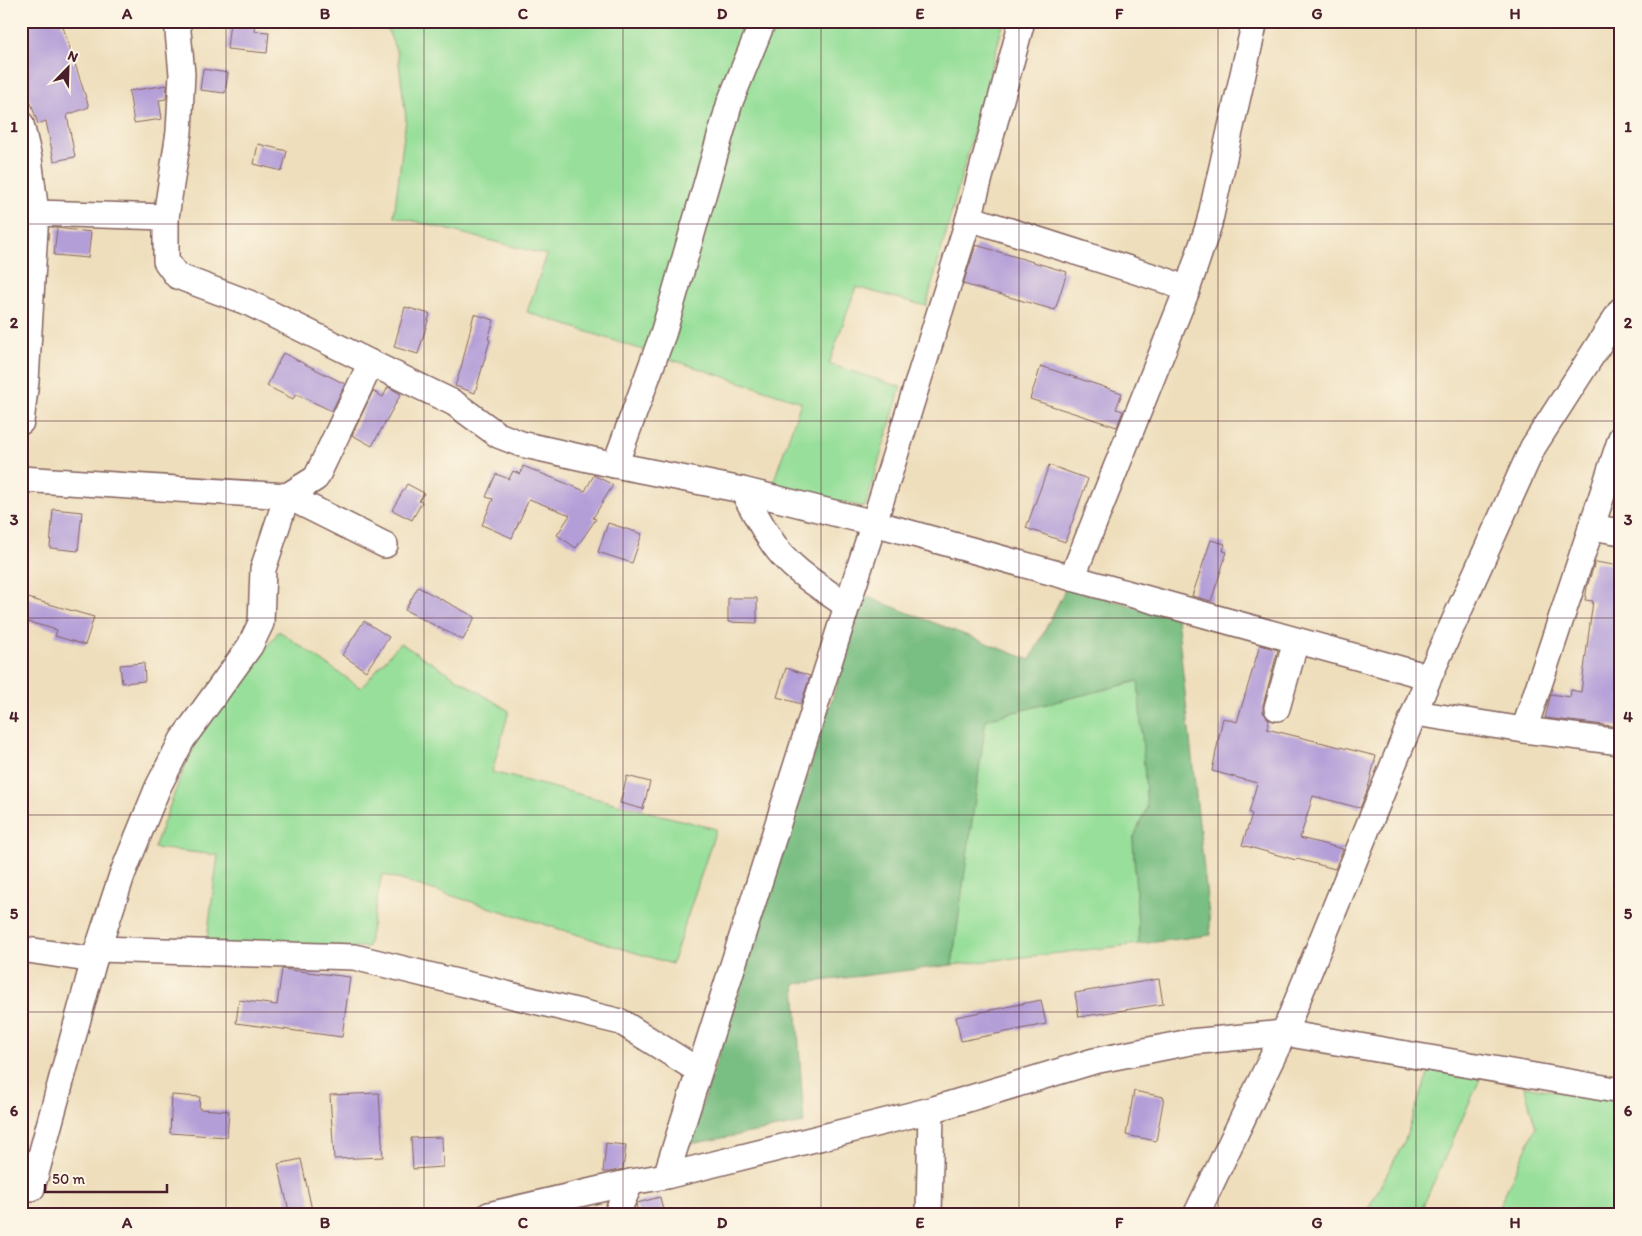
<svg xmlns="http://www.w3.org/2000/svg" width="1642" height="1236" viewBox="0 0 1642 1236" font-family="Itim,sans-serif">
<rect width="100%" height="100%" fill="#fcf5e5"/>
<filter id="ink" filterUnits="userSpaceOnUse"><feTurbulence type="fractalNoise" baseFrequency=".02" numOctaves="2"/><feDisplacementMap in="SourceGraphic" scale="10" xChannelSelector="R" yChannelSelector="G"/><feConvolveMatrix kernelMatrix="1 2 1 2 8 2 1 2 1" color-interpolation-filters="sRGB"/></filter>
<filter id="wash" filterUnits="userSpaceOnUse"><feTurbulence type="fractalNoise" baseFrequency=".0096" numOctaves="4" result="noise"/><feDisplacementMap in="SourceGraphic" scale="20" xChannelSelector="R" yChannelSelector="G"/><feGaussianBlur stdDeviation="1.12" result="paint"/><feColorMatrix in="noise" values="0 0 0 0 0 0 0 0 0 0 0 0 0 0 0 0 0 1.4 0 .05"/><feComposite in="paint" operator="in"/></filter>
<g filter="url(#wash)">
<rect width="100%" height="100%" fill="#eedebc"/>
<!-- green -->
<g fill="#97df9a" stroke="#707f62">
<polygon points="384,21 1004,21 926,306 856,287 829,364 901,387 865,507 772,486 801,402 527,312 547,255 394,216 406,119 398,55"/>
<polygon points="279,631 361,688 400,643 509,711 492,772 716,829 672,964 382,874 368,947 206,946 218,855 154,848 194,741"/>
<polygon points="1139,681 1147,808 1133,839 1139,944 952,965 986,719"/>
<polygon points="1430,1068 1480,1079 1419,1215 1365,1215 1404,1142"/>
<polygon points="1524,1086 1621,1102 1621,1215 1495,1215 1536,1127"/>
</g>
<!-- forest -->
<polygon fill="#79be82" stroke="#626e56" points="1066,588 1177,618 1211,935 1139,944 1133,839 1147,808 1138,681 986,719 952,965 795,984 804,1123 690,1144 865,596 1030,660"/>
<g id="blocks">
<!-- building -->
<g fill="#b49ed8">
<polygon points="21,21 61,21 89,107 67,115 75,157 54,161 46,121 38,124 21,73"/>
<polygon points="230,21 255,21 254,31 269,32 267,53 227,49"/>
<polygon points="203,69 228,73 225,93 200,90"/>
<polygon points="167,85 166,99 159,100 162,119 134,123 129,91"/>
<polygon points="258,144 287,151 282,171 254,164"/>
<polygon points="57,228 91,232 88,258 54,255"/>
<polygon points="976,245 1067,272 1055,310 963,284"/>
<polygon points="405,307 430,314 418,354 394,347"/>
<polygon points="474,314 494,320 488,339 490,340 475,393 455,386 461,368"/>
<polygon points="283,353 345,384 332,411 296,394 293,399 267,386"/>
<polygon points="1041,366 1122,393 1116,409 1123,411 1117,427 1030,399"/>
<polygon points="388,387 401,394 372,446 352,435 373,391 383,397"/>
<polygon points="1049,465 1088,479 1065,542 1026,528"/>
<polygon points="523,466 585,491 594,475 613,485 593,518 596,519 576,548 557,535 570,515 529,499 512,538 482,525 493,499 486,497 496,474 509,479 513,471 520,474"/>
<polygon points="407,484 424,493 419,501 422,502 412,520 392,510"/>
<polygon points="53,509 82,512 78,551 50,548"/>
<polygon points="608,523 642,534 632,563 598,552"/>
<polygon points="1211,540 1225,544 1223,551 1227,552 1211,601 1192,596"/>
<polygon points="1595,562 1621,566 1621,727 1545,718 1551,694 1570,697 1571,690 1581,692 1593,601 1585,600 1587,587"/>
<polygon points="418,587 475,617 463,640 405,610"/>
<polygon points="21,596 94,617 85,645 55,636 57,630 21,620"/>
<polygon points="728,598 757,598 757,623 728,622"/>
<polygon points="364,621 389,637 366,671 342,655"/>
<polygon points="1260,645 1278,650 1263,705 1263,712 1269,720 1267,729 1376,756 1368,788 1360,808 1313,796 1300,838 1343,849 1335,869 1297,859 1296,860 1242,845 1252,814 1249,813 1257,783 1212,771 1223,718 1237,722"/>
<polygon points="144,663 145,681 122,683 120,665"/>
<polygon points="786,668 810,676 801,704 777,697"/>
<polygon points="627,776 650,782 643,809 620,803"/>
<polygon points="282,969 350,977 342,1037 236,1023 239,1000 277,1005"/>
<polygon points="1159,979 1163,1004 1079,1017 1075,993"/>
<polygon points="1041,1000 1046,1024 961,1041 956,1017"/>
<polygon points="1134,1091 1164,1097 1156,1141 1126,1135"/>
<polygon points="379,1093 383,1157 334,1159 330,1095"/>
<polygon points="172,1095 200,1097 199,1109 229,1111 227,1137 170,1133"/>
<polygon points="442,1137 443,1167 413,1169 411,1138"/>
<polygon points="606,1143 626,1145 623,1169 609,1172 603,1172"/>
<polygon points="301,1159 313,1215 290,1215 278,1164"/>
<polygon points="660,1197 664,1215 639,1215 636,1205 637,1203"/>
</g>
</g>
</g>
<g filter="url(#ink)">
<use href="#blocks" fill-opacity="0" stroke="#83625e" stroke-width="1"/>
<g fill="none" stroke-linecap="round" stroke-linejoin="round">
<!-- minor casing -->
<g stroke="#83625e" stroke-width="28">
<g id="minor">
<polyline points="177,21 182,74 179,132 166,217 166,261 177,276 249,303 371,363 454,403 498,435 521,444 615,465 742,490 874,523 1429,677"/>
<polyline points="21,124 29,158 36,213 26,381 21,422"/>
<polyline points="36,213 166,217"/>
<polyline points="969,218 1167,281 1187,290"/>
<polyline points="615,465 663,334 730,102 763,21"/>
<polyline points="21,479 287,496 316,478 371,363"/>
<path d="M742,490c13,22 24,47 41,66 18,20 42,34 64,50"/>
<polyline points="1591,527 1621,532"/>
<polyline points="1072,578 1187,290 1209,224 1255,21"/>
<polyline points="1277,708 1296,641"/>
<polyline points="1415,713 1524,730 1621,742"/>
<polyline points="1524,730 1621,438"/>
<polyline points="21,949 94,960"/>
<polyline points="98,949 354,957 621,1022 699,1071"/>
<polyline points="666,1176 847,606 874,523 969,218 1022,21"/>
<polyline points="32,1188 94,960 122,875 158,787 182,740 250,646 261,623 263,569 287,496 385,545"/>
<polyline points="489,1215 631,1182 666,1176 931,1110 1094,1061 1190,1042 1284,1033 1621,1091"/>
<polyline points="616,1215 631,1182"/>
<polyline points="929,1215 931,1110"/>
<polyline points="1196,1215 1284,1033 1429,677 1533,447 1621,310"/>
</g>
</g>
<!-- minor -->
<use href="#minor" stroke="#fff" stroke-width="25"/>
</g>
</g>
<!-- grid -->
<path fill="none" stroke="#4a1f2b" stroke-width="1" stroke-opacity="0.55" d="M226,21v1194M424,21v1194M623,21v1194M821,21v1194M1019,21v1194M1218,21v1194M1416,21v1194M21,224h1600M21,421h1600M21,618h1600M21,815h1600M21,1012h1600"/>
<!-- margin -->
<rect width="1642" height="1236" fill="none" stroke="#fcf5e5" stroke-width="55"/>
<!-- north arrow -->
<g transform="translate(68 68) rotate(23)" stroke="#fcf5e5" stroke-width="4" paint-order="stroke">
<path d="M0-4L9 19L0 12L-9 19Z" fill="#4a1f2b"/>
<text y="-8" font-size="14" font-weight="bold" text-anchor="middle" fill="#4a1f2b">N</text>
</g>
<!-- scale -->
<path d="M45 1184v8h122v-8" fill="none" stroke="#4a1f2b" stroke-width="2.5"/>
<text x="52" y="1184" font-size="15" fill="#4a1f2b" stroke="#fcf5e5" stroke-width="4" paint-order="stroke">50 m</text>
<rect x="28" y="28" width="1586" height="1180" fill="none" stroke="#4a1f2b" stroke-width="2"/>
<g font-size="16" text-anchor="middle" font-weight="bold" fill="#4a1f2b">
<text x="127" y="19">A</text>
<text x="325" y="19">B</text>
<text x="523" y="19">C</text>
<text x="722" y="19">D</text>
<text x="920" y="19">E</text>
<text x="1119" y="19">F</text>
<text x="1317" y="19">G</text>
<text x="1515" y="19">H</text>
<text x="14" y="132">1</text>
<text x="1628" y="132">1</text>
<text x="14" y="328">2</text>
<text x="1628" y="328">2</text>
<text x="14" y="525">3</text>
<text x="1628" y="525">3</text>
<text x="14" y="722">4</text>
<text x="1628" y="722">4</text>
<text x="14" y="919">5</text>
<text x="1628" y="919">5</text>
<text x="14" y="1116">6</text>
<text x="1628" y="1116">6</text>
<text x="127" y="1228">A</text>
<text x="325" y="1228">B</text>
<text x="523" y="1228">C</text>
<text x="722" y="1228">D</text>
<text x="920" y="1228">E</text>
<text x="1119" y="1228">F</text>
<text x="1317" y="1228">G</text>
<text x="1515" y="1228">H</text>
</g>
</svg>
